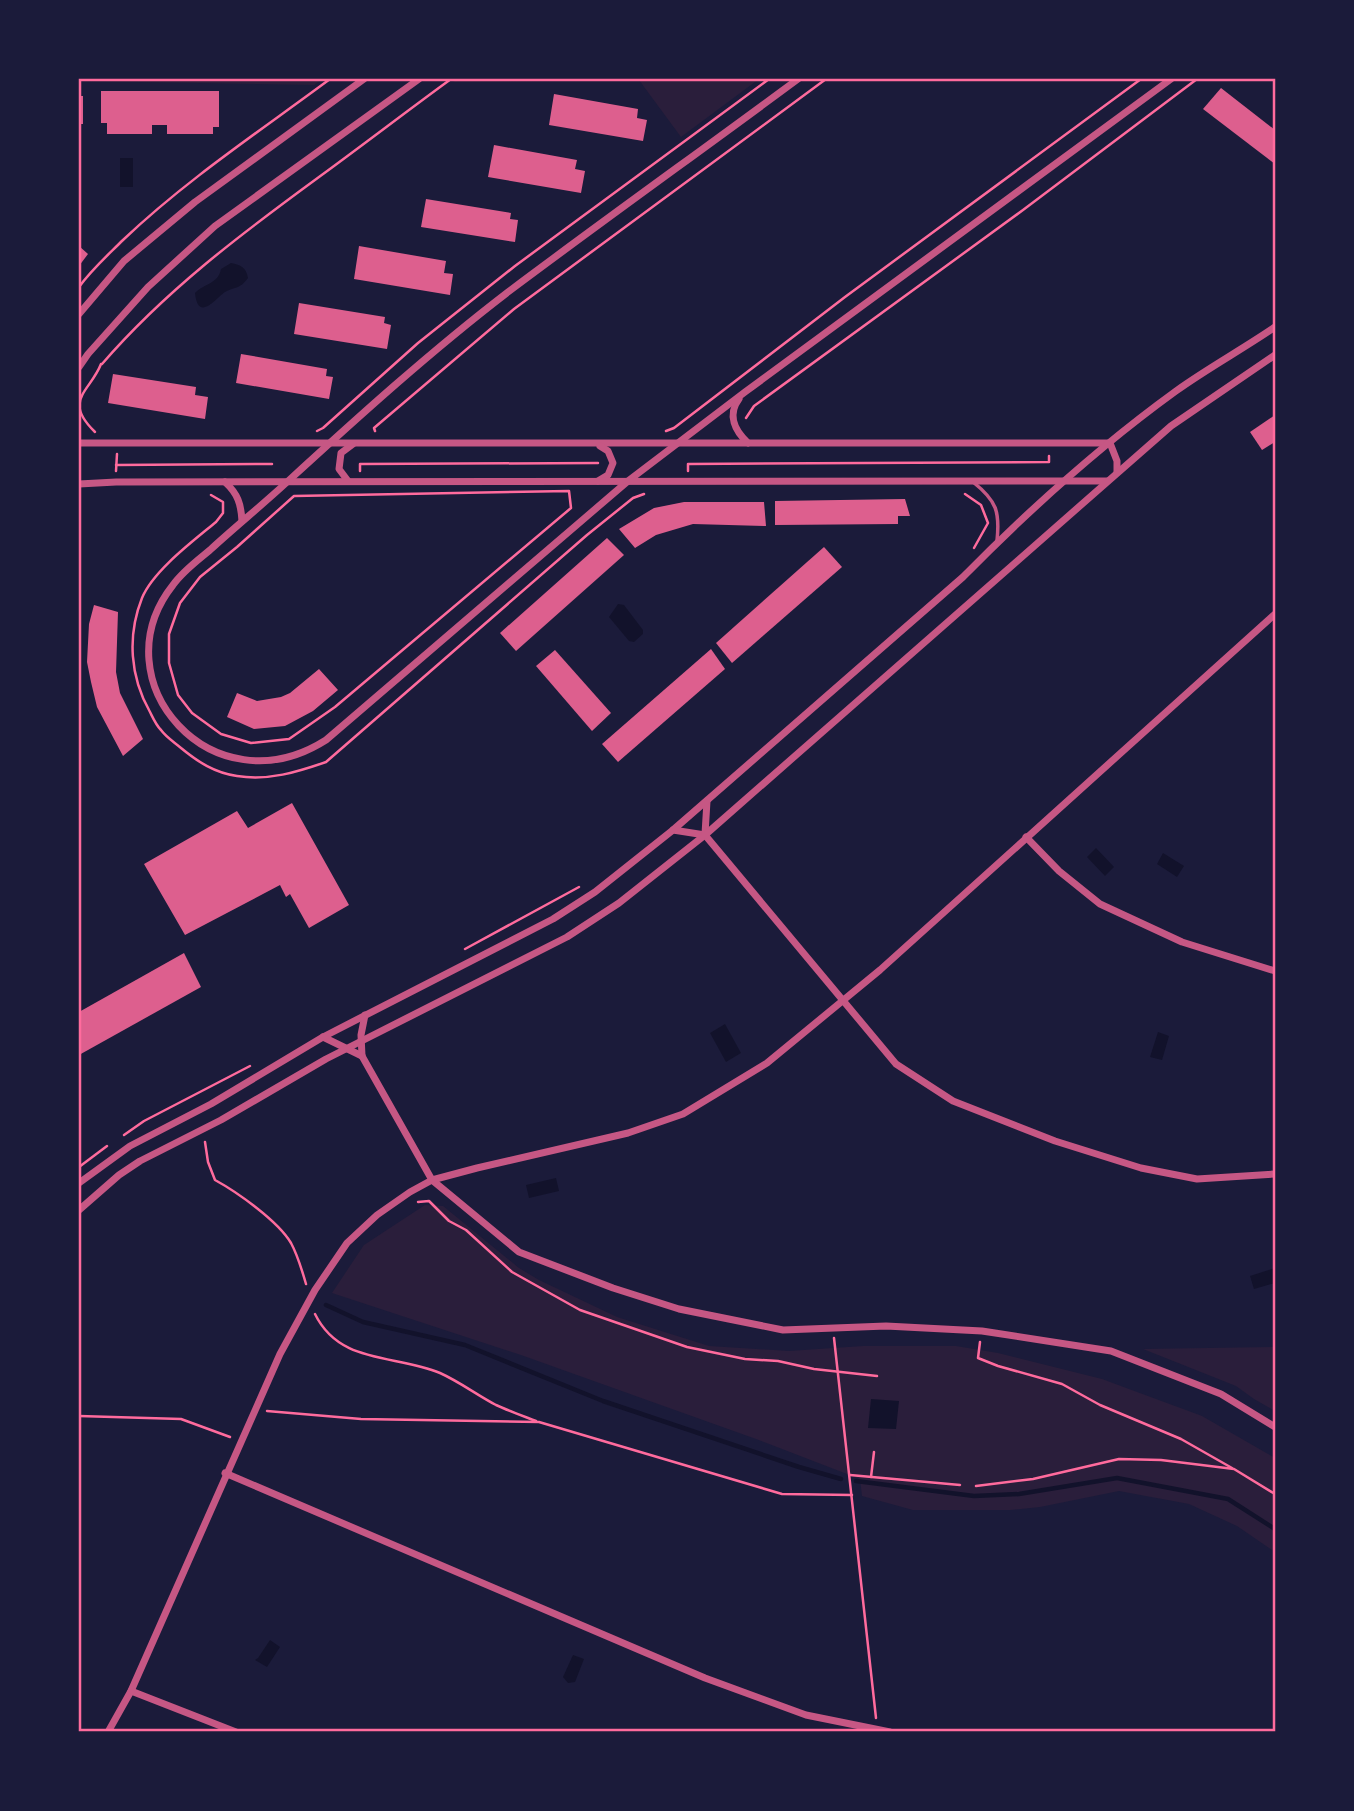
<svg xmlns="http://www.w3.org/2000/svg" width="1354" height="1811" viewBox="0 0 1354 1811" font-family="'PT Sans',sans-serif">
<rect width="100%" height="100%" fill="#1b1b3a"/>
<!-- green -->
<g fill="#2a1e3b">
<polygon points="79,79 322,79 314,85 79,81"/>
<polygon points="457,79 759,79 681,137 639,80 453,82"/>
<polygon points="830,79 1130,79 1127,81 827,81"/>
<polygon points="425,1205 443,1206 519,1268 539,1280 617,1317 709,1346 789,1351 863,1346 956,1346 998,1353 1102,1379 1202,1416 1275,1458 1275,1552 1237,1526 1189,1504 1119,1491 1040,1507 1010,1510 913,1510 862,1496 860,1479 756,1439 521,1355 332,1293 364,1245"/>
<polygon points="1275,1347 1275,1411 1254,1399 1236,1386 1143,1349"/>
</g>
<!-- water -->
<g fill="#12122b">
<rect x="120" y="158" width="13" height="29"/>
<path d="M231,263c10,2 15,4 17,15 -9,12 -12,8 -23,14 -7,4 -27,32 -30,1 10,-10 23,-9 26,-24z"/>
<polygon points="618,604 624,605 643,630 643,634 634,642 629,641 609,617"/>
<polygon points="1096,848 1114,867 1105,876 1087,857"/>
<polygon points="1163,853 1184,866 1177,877 1157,864"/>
<polygon points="725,1024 741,1053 726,1062 710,1033"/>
<polygon points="1158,1032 1169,1036 1162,1060 1150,1057"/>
<polygon points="556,1178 559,1191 529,1198 526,1185"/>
<polygon points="1275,1268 1275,1283 1254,1289 1250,1276"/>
<polygon points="871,1399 899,1401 896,1429 868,1428"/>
<polygon points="270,1640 280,1647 267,1667 255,1660 258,1658"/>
<polygon points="573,1655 584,1659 575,1682 568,1683 563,1677"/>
</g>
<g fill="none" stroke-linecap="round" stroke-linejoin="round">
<!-- stream -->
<g stroke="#12122b" stroke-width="4.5">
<polyline points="326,1305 363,1322 465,1345 603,1401 799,1467 841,1479"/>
<polyline points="856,1481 974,1496 1019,1494 1117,1478 1228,1499 1275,1529"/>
</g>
</g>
<!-- building -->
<g fill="#dd5f8e">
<polygon points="1221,88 1275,130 1275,164 1203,109"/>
<polygon points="101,91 219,91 219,127 213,127 213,134 167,134 167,125 152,125 152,134 107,134 107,123 101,123"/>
<polygon points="554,94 638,109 637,118 647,120 643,141 549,125"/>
<rect x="79" y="96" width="4" height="28"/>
<polygon points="494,145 577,160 575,169 585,171 581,193 488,177"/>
<polygon points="426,199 511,213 510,219 518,220 515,242 421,227"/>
<polygon points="79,246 88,254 79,266"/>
<polygon points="359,246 446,261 444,273 453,274 450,295 354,279"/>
<polygon points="299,303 385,317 384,323 391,325 387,349 294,334"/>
<polygon points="241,354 327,369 326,376 333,377 329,399 236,383"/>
<polygon points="113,374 196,387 195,395 208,397 205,419 108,403"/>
<polygon points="1275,415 1275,442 1262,450 1250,432"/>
<polygon points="905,499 910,516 898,516 898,524 775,525 775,501"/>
<polygon points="684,502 764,502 766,526 693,524 656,535 635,548 619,529 654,508"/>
<polygon points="607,538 624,555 516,651 500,633"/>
<polygon points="824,547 842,567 732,663 716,643"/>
<polygon points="94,605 118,612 116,672 120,693 143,739 123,756 97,707 91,682 87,662 89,624"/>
<polygon points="711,649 725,669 618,762 602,744"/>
<polygon points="555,650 611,713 592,731 536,666"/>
<polygon points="319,669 338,690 313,711 285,726 254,729 227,717 237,693 257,701 281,697 290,693"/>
<polygon points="292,803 349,905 309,928 290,894 286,897 280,885 185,935 144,864 237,811 248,828"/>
<polygon points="184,953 201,987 79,1055 79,1012"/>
</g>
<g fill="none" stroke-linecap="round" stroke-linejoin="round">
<!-- path -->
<g stroke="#ff6b9d" stroke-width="2.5">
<path d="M79,287c13,-18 29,-32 44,-47 63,-60 137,-109 207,-161"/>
<path d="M102,364c63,-73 139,-130 217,-187 44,-32 88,-66 132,-98"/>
<polyline points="746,418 754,406 1023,210 1197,79"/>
<polyline points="317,431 323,428 418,343 515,266 769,79"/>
<polyline points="375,431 374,428 514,309 826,79"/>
<polyline points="666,431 674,428 845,297 1141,79"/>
<path d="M95,432c-33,-32 -5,-40 6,-68"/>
<polyline points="116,465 272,464"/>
<polyline points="116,471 117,454"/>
<polyline points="360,471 360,464 598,463"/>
<polyline points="688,471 688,464 1049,462 1049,456"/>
<polygon points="569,491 571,508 335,707 289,739 251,743 221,734 192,713 178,695 169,663 169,634 180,603 200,577 237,547 294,496"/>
<polyline points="965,494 981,505 988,523 974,548"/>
<path d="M211,495l12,7v11l-7,9c-23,19 -63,49 -74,76 -15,38 -12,79 8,114 3,6 6,13 11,18 5,7 13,12 20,18 17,14 34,25 56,28 32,5 60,-4 89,-14l261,-227 46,-37 11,-4"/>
<polyline points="465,949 579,887"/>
<polyline points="124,1135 144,1121 250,1066"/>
<path d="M205,1142l3,20 7,18c22,12 63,41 76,63 7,13 11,27 15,41"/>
<polyline points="79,1167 107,1146"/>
<polyline points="418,1202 429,1201 449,1221 466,1230 512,1272 580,1310 687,1347 745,1359 778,1361 814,1369 877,1376"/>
<path d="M315,1314c25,51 80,40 125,59 20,9 37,22 56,32 13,6 27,11 40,16"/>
<polyline points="834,1338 876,1718"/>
<polyline points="980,1342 978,1358 998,1366 1062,1384 1100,1405 1181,1439 1232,1468"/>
<polyline points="267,1411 361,1419 539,1422 782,1494 852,1495"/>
<polyline points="79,1416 181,1419 230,1437"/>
<polyline points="850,1475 960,1485"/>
<polyline points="871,1477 874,1452"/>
<polyline points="976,1486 1033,1479 1119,1459 1161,1460 1234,1469 1275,1494"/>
</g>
<!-- service -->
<path stroke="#c65784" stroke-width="3.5" d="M973,482c24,19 27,30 24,59"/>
<!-- minor -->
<g stroke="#c65784" stroke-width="7">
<path d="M798,79c-96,71 -194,141 -290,213 -77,59 -151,126 -222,191 -25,23 -51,44 -76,67 -13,11 -27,21 -37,35 -76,96 40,227 153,155l302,-259 117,-89 426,-313"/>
<polyline points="79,314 124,261 195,202 364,79"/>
<polyline points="79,367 88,354 148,287 215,226 419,79"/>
<path d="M739,399c-12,16 -4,32 9,44"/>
<polyline points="79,443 1109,443"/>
<polyline points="1110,443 1117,461 1117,472"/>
<polyline points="348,481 339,469 341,453 353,444"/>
<polyline points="598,481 608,475 613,463 608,451 600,446"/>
<path d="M225,482c13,12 16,22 17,39"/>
<polyline points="79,484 116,482 1107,481"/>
<polyline points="673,830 705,835 896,1064 953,1101 1055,1141 1141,1168 1197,1179 1275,1174"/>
<polyline points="705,834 707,801"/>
<polyline points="1026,837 1059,871 1100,904 1182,942 1275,971"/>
<polyline points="365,1015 361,1035 362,1056 432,1180 519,1252 613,1288 679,1309 783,1330 886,1326 982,1331 1111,1351 1221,1394 1275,1427"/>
<polyline points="323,1037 362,1056"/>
<path d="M79,1183l51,-37 81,-42 112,-67 230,-118 42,-27 78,-62 290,-253c66,-67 137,-131 213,-186 32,-23 67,-42 99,-64"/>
<polyline points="79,1210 119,1175 140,1161 221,1120 326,1059 567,937 619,903 705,835 1171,426 1275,355"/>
<polyline points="225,1473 705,1678 806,1715 890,1732"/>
<polyline points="131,1691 236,1732"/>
<polyline points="108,1732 131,1691 280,1354 315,1290 347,1243 377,1215 410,1192 432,1180 477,1168 628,1133 683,1114 767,1063 880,970 1275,614"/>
</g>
</g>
<!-- border -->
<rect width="1354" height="1811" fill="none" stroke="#1b1b3a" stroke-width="161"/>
<rect x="80" y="80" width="1194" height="1650" fill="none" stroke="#ff6b9d" stroke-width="2.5"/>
</svg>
